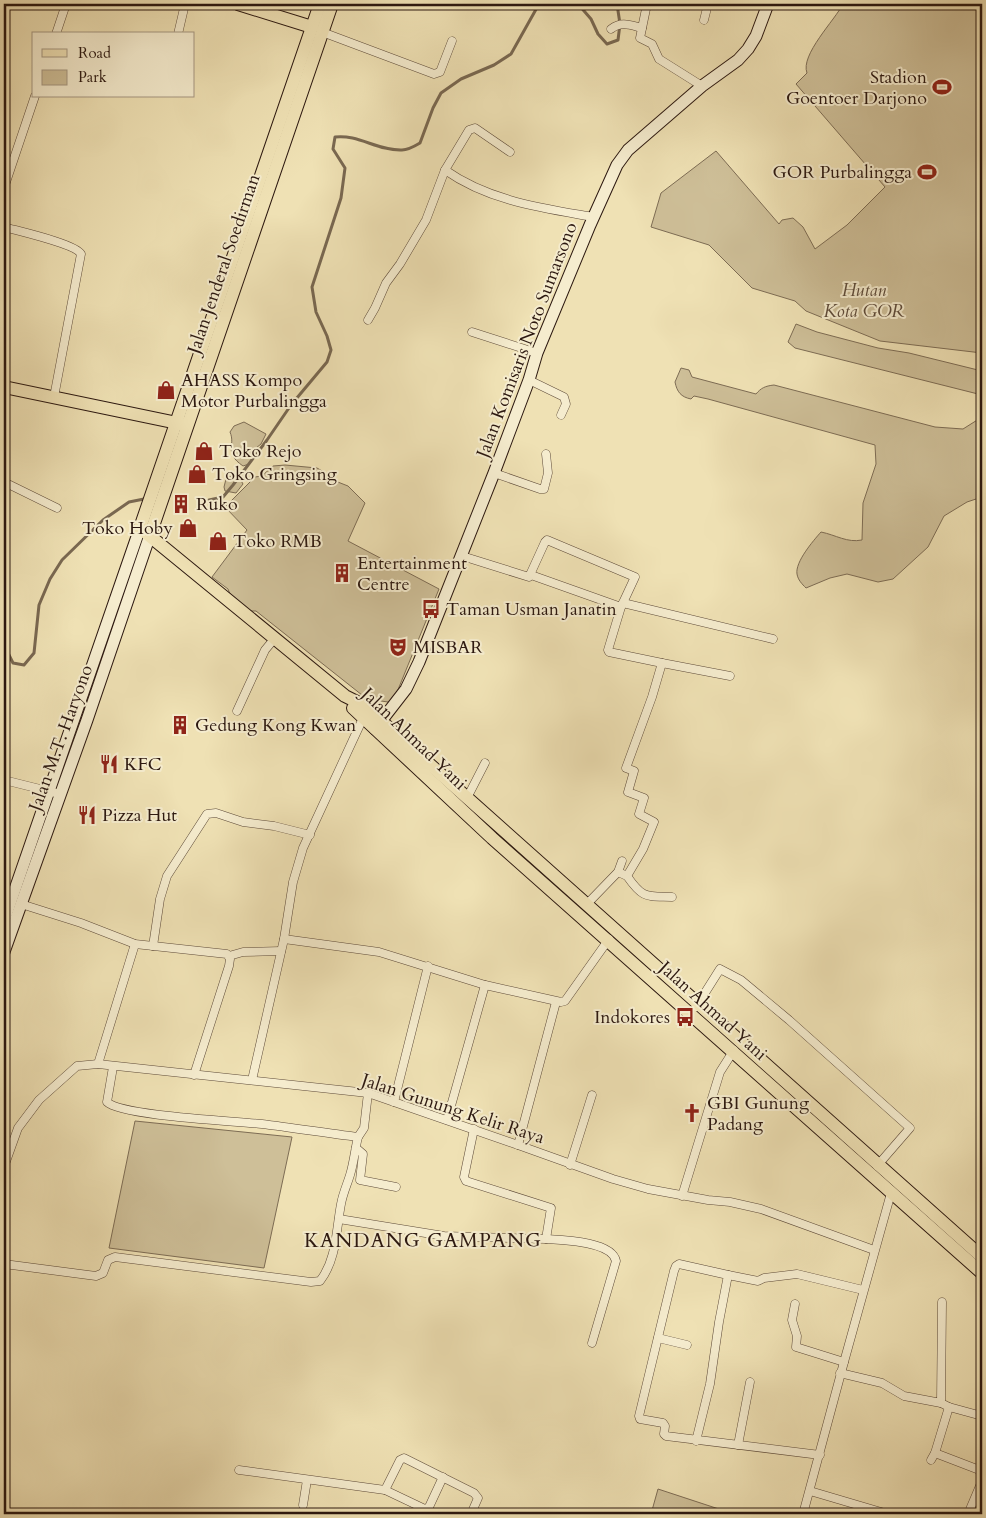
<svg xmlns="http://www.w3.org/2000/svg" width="986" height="1518" viewBox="0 0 986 1518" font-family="Cardo,serif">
<rect width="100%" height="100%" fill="#efe1b4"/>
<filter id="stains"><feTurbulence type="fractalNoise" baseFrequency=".004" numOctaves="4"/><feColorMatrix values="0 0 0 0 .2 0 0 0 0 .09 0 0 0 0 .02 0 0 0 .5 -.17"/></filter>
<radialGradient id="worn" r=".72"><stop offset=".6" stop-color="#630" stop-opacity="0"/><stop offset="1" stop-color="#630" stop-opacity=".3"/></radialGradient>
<!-- green -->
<g fill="#cebf98" stroke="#7d6c54">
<path d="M843,4h139v349l-102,-12 -74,-30 -11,-10 -43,-13 -43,-43 -58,-18 10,-34 55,-42 63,73 3,-4 11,-2 10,9 12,22 32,-24 38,-38 -89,-103 11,-11c-7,-18 28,-53 36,-69z"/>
<polygon points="796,324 817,332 878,348 909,353 982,371 982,395 795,348 788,342"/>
<path d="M681,368l8,2 3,7 64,17c5,-6 9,-8 18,-9l161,42 28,2 19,-12v80l-15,5 -23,14 -16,31 -35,32 -15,3 -31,-8 -17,4 -24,10c-4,-4 -8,-8 -9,-14 -2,-12 16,-33 24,-42 15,3 26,11 41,8l1,-37 13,-39 -1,-19 -167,-46 -14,-3 -3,3c-10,-2 -14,-7 -16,-17z"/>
<path d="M244,422l22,12 -5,10 -10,8 2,7 -4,5 -6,2c-20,-14 -7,-20 -13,-34l4,-6z"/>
<polygon points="285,465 317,468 324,472 325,477 348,486 365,503 348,541 439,589 395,697 388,702 367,699 256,611 248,611 232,599 228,589 212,577 247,530 225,507 255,477 262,476 273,466"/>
<polygon points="231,476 239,477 243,484 236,493 225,491 224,487 226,479"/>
<polygon points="135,1121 292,1137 264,1268 109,1248"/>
<polygon points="658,1489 734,1514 651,1514"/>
</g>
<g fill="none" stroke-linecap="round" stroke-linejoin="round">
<!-- stream -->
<g stroke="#796851" stroke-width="3">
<polyline points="578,4 591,19 598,34 607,44 618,40 620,24 617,4"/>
<path d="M209,500l14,-3 10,-12 34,-45 24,-35 36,-43 4,-12 -4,-14 -11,-24 -4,-25 29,-89 4,-30 -12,-19 2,-12c23,-3 43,14 67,13 6,0 13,-4 18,-7l13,-35 8,-15 20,-14 33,-14 17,-11 28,-50"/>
<polyline points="4,645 13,663 24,665 34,653 39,605 50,579 62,560 103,520 129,502 144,499"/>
</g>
<!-- street casing -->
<g stroke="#5d4a39" stroke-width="9">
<g id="street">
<polyline points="647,4 640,38 652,44 659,59 702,86"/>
<polyline points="704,20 708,4"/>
<path d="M611,29c10,-8 19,-4 31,-1"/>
<polyline points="322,32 434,74 440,72 452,41"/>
<polyline points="56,34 66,4"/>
<polyline points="178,34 185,4"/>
<path d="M445,170c44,31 97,38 148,47"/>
<polyline points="4,188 35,96"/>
<path d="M4,227c14,4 72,17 77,27l-27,143"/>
<polyline points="368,320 375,308 386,283 400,264 426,220 445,170 469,130 475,128 510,152"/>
<polyline points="472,332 537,353"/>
<polyline points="529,380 564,397 566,404 561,415"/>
<polyline points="494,473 540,489 544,489 548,473 546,454"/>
<polyline points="4,482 57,508"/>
<polyline points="462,556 529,577 545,542 547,540 635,577 621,607 608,650 609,652 662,663 652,697 626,768 634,771 628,792 644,798 639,814 654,822 643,849 627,876 618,872"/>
<polyline points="531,575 621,607"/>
<polyline points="623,603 773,639"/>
<polyline points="662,663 730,676"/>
<polyline points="237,711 265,650 275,638"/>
<polyline points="4,780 60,794"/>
<polyline points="467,798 485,763"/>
<path d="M627,876c16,23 19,20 45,21"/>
<polyline points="21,904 81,923 135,944 227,954 230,959 229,966 194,1075"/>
<polyline points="586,905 618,872 622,861"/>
<polyline points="284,939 379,952 485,985 561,1002 565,1001 609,939"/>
<polyline points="153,946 160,899 167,876 207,814 216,813 243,822 274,826 310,835"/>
<polyline points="229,956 243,952 281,951"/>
<polyline points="696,1007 720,969 741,980 789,1020 910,1128 877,1166"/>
<polyline points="98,1064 135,944"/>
<path d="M113,1067l-6,35c14,14 129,19 155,22 32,4 64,9 96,13l6,-9 4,-35"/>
<polyline points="252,1080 284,939 293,882 303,848 364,716"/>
<polyline points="394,1102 428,966"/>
<polyline points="447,1120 485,985"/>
<polyline points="518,1145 556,1002"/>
<polyline points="356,1148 363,1154 360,1180 396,1187"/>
<polyline points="570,1165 592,1095"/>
<polyline points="4,1167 18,1128 39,1100 77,1066 98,1064 368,1093 518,1145 613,1179 648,1189 708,1200 730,1202 761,1209 874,1250"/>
<polyline points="682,1196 720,1072 734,1050"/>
<polyline points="339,1219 444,1236 546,1239 551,1208 466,1181 464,1177 474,1129"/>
<path d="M546,1239c16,1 66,2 70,22l-24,82"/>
<path d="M4,1264l92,12 7,-3 5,-13 7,-3 196,25 9,-1c17,-22 16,-51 21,-77 2,-11 6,-19 9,-29 4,-13 5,-26 8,-38"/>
<polyline points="728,1275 758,1281 764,1278 797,1274 863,1290"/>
<polyline points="795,1304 792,1320 797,1336 796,1347 844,1362"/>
<polyline points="658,1338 687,1345"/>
<polyline points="840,1373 882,1383 904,1396 941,1403 942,1302"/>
<polyline points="949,1407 982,1416"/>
<polyline points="696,1441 710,1384 719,1322 728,1275 679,1264 676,1266 674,1271 639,1416 640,1419 663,1423 665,1426 664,1434 666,1436 820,1455"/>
<polyline points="738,1445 750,1382"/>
<polyline points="935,1453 982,1471"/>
<polyline points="931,1460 935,1453 949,1407 941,1403"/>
<polyline points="239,1470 385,1490 400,1460 404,1458 474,1493 478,1498 471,1514"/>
<polyline points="385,1490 425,1509 429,1507 443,1477"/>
<polyline points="810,1491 888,1514"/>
<polyline points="303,1505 307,1480"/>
<polyline points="803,1514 844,1362 891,1193"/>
<polyline points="968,1514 982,1481"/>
</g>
</g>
<!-- secondary casing -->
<g stroke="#2c1810" stroke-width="13">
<g id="secondary">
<polyline points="375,729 406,689 419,662 494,473 529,380 537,353 590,225 617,165 628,150 702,86 738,60 748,49 756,36 768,4"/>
<polyline points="4,921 140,528"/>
<polyline points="4,952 87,720 150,535"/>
</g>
</g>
<!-- primary casing -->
<g stroke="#2c1810" stroke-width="14">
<g id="primary">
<polyline points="238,4 312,27"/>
<polyline points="320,4 140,528 345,696 359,703 381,721 982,1257"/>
<polyline points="4,387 182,424"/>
<polyline points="150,535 332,4"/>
<polyline points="353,708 492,838 982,1273"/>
</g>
</g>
<!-- street -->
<use href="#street" stroke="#f5ecce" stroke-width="8"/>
<!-- secondary -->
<use href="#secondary" stroke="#f5ecce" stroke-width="11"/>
<!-- primary -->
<use href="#primary" stroke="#efe1b4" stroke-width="12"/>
</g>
<!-- icons -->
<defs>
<g id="stadium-bare" transform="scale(1.5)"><path d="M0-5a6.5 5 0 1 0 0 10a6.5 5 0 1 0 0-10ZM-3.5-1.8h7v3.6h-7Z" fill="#8f2418" stroke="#f5ecce" stroke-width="2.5" paint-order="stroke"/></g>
<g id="shop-bare" transform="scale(1.5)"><path d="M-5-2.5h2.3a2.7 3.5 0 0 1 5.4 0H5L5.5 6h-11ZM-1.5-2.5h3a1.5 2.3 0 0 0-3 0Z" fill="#8f2418" stroke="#f5ecce" stroke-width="2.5" paint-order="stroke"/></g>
<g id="building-bare" transform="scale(1.5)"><path d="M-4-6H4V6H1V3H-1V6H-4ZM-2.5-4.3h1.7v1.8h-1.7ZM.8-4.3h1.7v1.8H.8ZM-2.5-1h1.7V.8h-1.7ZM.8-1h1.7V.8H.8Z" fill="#8f2418" stroke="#f5ecce" stroke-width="2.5" paint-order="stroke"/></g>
<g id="bus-bare" transform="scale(1.5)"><path d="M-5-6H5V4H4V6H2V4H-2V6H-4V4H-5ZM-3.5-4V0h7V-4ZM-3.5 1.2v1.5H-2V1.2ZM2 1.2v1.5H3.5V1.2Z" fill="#8f2418" stroke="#f5ecce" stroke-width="2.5" paint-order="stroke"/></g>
<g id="theatre-bare" transform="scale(1.5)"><path d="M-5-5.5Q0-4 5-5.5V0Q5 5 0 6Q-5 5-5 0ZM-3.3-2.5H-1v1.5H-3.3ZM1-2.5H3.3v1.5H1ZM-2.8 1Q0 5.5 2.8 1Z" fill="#8f2418" stroke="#f5ecce" stroke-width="2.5" paint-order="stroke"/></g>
<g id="restaurant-bare" transform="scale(1.5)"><path d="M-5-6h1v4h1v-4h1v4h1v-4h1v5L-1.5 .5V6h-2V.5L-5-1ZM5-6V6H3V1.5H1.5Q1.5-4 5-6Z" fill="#8f2418" stroke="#f5ecce" stroke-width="2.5" paint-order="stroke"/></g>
<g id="church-bare" transform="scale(1.5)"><path d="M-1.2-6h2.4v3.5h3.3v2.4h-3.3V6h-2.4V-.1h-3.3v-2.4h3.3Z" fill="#8f2418" stroke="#f5ecce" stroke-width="2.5" paint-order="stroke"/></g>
</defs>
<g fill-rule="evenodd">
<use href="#stadium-bare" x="942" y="87"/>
<use href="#stadium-bare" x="927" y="172"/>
<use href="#shop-bare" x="166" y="390"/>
<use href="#shop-bare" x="204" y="451"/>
<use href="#shop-bare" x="197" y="474"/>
<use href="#building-bare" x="181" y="504"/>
<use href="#shop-bare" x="188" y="528"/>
<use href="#shop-bare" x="218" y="541"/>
<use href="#building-bare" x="342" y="573"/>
<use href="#bus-bare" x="431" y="609"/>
<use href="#theatre-bare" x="398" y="647"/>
<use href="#building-bare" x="180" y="725"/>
<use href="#restaurant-bare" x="109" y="764"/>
<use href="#restaurant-bare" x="87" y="815"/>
<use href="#bus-bare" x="685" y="1017"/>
<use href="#church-bare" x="692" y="1113"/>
</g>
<g text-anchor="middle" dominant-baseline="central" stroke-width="4" stroke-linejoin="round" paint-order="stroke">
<!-- poi labels -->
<g font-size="18" fill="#2c1810" stroke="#f5ecce" text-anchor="start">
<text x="927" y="77" text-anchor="end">Stadion<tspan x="927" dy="21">Goentoer Darjono</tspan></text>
<text x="912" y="172" text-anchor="end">GOR Purbalingga</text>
<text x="181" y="380">AHASS Kompo<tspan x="181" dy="21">Motor Purbalingga</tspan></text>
<text x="219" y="451">Toko Rejo</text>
<text x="212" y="474">Toko Gringsing</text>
<text x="196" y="504">Ruko</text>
<text x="173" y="528" text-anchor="end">Toko Hoby</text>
<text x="233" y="541">Toko RMB</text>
<text x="357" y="563">Entertainment<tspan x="357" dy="21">Centre</tspan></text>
<text x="446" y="609">Taman Usman Janatin</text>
<text x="413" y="647">MISBAR</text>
<text x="195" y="725">Gedung Kong Kwan</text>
<text x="124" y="764">KFC</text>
<text x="102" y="815">Pizza Hut</text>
<text x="670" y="1017" text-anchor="end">Indokores</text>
<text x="707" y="1103">GBI Gunung<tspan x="707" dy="21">Padang</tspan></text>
</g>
<!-- street labels -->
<g font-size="18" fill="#2c1810" stroke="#f5ecce">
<text transform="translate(224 264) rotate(-71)">Jalan Jenderal Soedirman</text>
<text transform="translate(527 340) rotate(-69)">Jalan Komisaris Noto Sumarsono</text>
<text transform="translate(61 738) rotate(-70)">Jalan M.T. Haryono</text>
<text transform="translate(414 739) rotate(44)">Jalan Ahmad Yani</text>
<text transform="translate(713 1011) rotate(42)">Jalan Ahmad Yani</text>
<text transform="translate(453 1109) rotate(18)">Jalan Gunung Kelir Raya</text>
</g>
<!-- park labels -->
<g font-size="18" font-style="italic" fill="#5d4a39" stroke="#f5ecce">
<text x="864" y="290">Hutan<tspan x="864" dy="21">Kota GOR</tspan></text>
</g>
<!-- quarter labels -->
<g font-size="20" letter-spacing="1" fill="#2c1810" stroke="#f5ecce">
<text x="423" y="1240">KANDANG GAMPANG</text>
</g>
</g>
<!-- margin -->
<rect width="986" height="1518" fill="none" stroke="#efe1b4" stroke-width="20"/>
<rect x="5" y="5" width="976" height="1508" fill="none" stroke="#2c1810" stroke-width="2.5"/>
<rect x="10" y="10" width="966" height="1498" fill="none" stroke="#2c1810"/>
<!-- legend -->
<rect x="32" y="32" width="162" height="65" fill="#f5ecce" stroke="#a59782"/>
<rect x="42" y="49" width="25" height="8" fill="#efe1b4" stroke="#a59782"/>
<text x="78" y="58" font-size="15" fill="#2c1810">Road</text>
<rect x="42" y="70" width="25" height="15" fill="#cebf98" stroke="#a59782"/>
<text x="78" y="82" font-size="15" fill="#2c1810">Park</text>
<rect width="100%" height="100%" filter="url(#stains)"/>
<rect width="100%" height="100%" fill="url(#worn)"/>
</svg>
